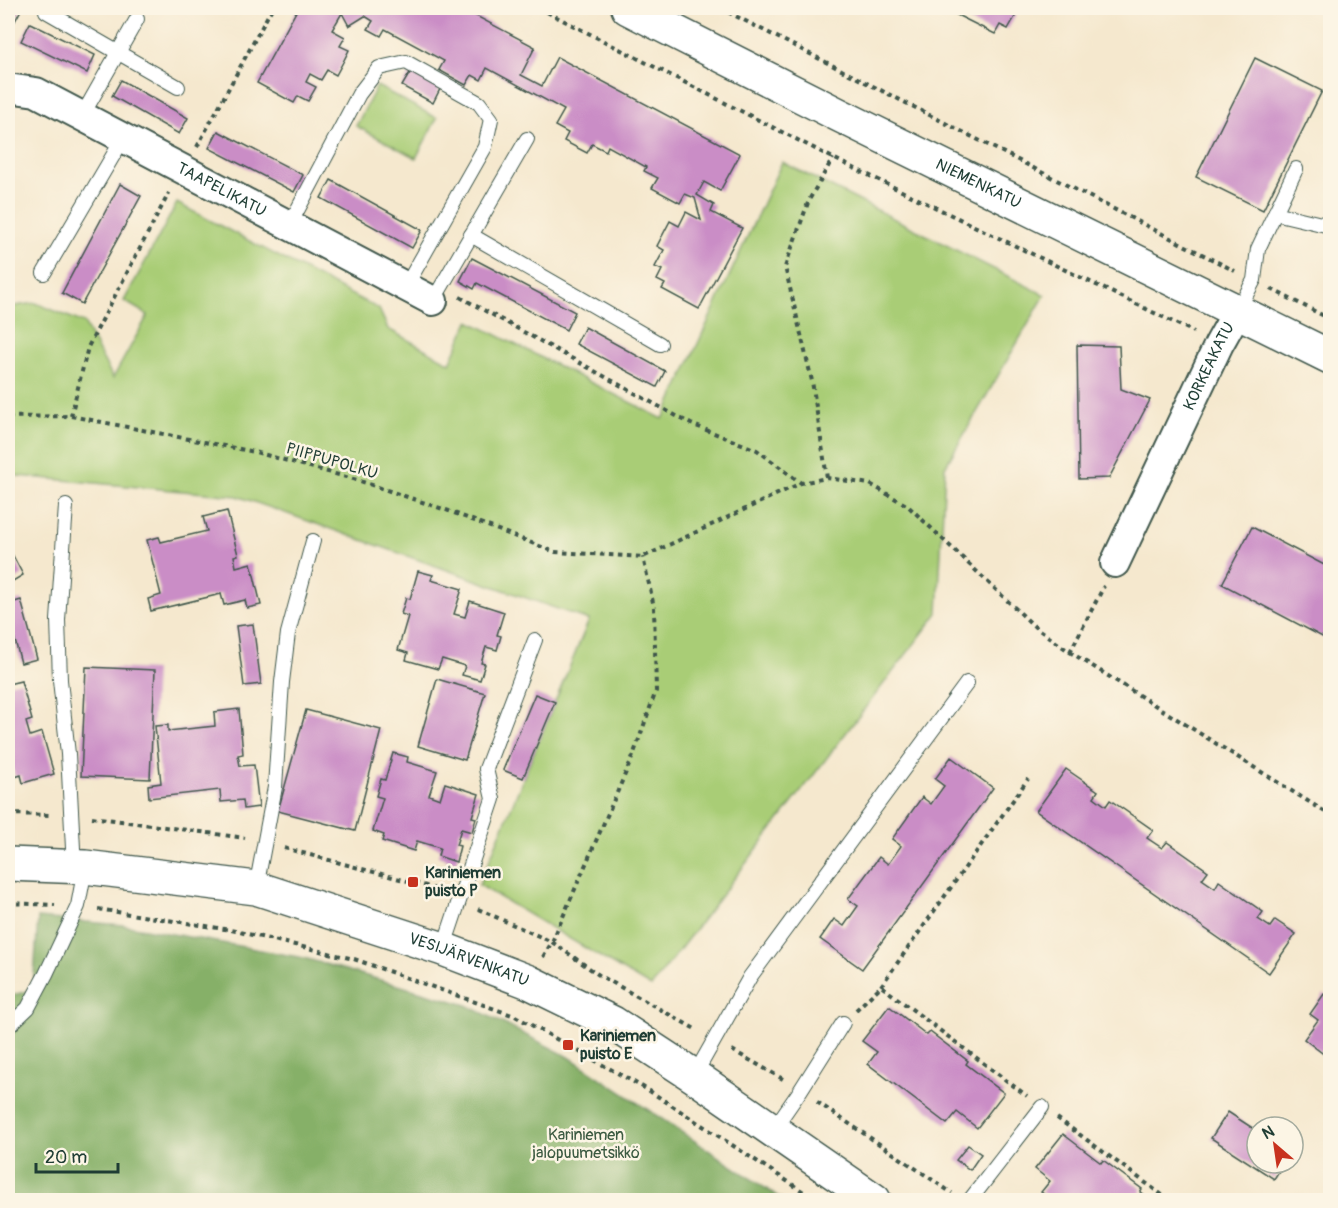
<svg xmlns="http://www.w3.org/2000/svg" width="1338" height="1208" viewBox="0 0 1338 1208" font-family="Pangolin,sans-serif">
<rect width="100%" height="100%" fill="#fcf5e5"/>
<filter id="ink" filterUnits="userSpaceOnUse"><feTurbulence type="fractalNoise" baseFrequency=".0167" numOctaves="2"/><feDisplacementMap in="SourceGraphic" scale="12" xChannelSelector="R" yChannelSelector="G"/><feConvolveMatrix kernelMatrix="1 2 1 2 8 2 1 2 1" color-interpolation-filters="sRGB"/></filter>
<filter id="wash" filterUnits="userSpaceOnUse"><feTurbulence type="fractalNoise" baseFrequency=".008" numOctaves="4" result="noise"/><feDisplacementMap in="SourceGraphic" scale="24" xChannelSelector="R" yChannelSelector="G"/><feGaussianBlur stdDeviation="1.35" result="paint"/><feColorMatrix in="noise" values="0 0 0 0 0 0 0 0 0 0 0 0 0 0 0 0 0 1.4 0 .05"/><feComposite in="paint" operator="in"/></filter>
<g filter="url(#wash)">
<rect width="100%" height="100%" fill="#f5e8ce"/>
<!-- green -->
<g fill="#a9cd76" stroke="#648555" stroke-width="1.5">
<polygon points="377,86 437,118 416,158 356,126"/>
<polygon points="782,162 1045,295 945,467 938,613 651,987 479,885 589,620 237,496 8,475 8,307 36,303 84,323 113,378 148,315 124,301 177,203 379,309 388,329 450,363 469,321 663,419"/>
</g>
<!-- forest -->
<polygon fill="#86b067" stroke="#52764e" stroke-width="1.5" points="38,918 123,925 304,958 467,1005 569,1057 783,1200 8,1200 8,996 33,990"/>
<g id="blocks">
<!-- building -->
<g fill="#ca8dc6">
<polygon points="8,8 22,8 8,34"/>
<polygon points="298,8 461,8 535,47 521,75 542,86 557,57 740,154 720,191 704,182 697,195 714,205 711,212 742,228 699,309 662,289 665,284 657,280 662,270 655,267 664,250 657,246 670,221 679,226 686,212 701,220 695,198 685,194 680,203 652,188 658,178 644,171 646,167 608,146 606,151 592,144 587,153 564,141 568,133 555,126 564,110 487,68 481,80 472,75 466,85 439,70 444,61 385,29 381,36 368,29 373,21 365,16 349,26 342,13 332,30 345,37 340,46 349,50 343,62 336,75 327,70 321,80 310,74 306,82 316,87 308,101 298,96 294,103 257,83"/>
<polygon points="943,8 1010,8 1008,11 1016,15 1008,29 1000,25 995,34"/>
<polygon points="30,23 95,55 87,73 21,41"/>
<polygon points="1255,58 1322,91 1263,210 1196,177"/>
<polygon points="411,71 441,87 433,103 402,86"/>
<polygon points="121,80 188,118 179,134 112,96"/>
<polygon points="218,131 303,175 294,192 209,148"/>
<polygon points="331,180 422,230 412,248 321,198"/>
<polygon points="8,181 10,181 15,218 8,219"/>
<polygon points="120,184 141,196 82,304 62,293"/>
<polygon points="472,258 575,312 566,330 477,283 474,289 460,281"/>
<polygon points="585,327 665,371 657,387 576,344"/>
<polygon points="1077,345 1119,346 1121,389 1150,400 1109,478 1079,479"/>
<polygon points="227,511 238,555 234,556 236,567 251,563 261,605 247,608 245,600 224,605 221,594 151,611 148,599 161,595 147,540 159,537 161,542 207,531 203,517"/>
<polygon points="1252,527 1330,568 1330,641 1222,584"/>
<polygon points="8,546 23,575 8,584"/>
<polygon points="418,571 433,575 431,580 462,589 454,614 465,617 470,601 504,612 497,635 501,636 497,650 486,647 481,663 485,664 480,680 462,675 465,666 442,659 438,669 406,660 408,653 398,650 408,616 401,614 406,598 410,599"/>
<polygon points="21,600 37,659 21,663 8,614 8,604"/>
<polygon points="253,624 261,684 244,686 236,626"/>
<polygon points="86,667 155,670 150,779 81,776"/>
<polygon points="437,679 485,693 465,760 418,746"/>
<polygon points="21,681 32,720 26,722 30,736 42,732 54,774 23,783 21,775 15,777 11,764 8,765 8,684"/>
<polygon points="535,694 555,702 523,778 503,770"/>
<polygon points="239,709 243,754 238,755 240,766 254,765 259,807 244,809 243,800 221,802 220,790 149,798 148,785 161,783 155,726 168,725 168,731 215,726 214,712"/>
<polygon points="306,710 381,730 355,831 278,811"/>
<polygon points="393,753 408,757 407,762 437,771 429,795 440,799 445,783 479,794 472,817 476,818 472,832 461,829 456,845 460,846 456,862 438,856 440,848 417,841 414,851 382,841 384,835 373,831 383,798 376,796 381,779 385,780"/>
<polygon points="951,757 993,788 862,969 820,939 834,919 844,926 858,906 848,899 879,857 888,864 901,846 892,839 922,797 931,804 944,786 935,779"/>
<polygon points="1066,769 1098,791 1094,797 1106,806 1110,800 1153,830 1147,838 1162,848 1167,842 1208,871 1202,879 1215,888 1219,881 1263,912 1258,919 1270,927 1275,920 1296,934 1269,973 1036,811"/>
<polygon points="1324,994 1330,999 1330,1059 1304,1039 1318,1020 1310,1014"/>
<polygon points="889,1006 927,1035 930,1032 968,1061 966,1064 1004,1093 977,1128 957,1112 947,1124 868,1064 877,1052 862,1041"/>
<polygon points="1228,1112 1257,1131 1257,1163 1284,1163 1274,1179 1211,1138"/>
<polygon points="1063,1134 1101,1163 1103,1160 1142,1189 1140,1192 1151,1200 1052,1200 1041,1192 1050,1181 1035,1169"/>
<polygon points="968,1145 981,1154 970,1170 956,1160"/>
</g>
</g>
</g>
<g filter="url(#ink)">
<use href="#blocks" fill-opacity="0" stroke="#3f574b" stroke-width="1.5"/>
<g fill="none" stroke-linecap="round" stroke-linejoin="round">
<!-- service casing -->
<g stroke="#3f574b" stroke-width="16">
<g id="service">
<polyline points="46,11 178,87"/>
<polyline points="82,116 137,19"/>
<polyline points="1275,213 1330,226"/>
<polyline points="290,224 359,94 379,68 406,62 479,103 491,119 485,147 406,286"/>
<polyline points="471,235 660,344"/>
<polyline points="44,273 124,137"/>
<polyline points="433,301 527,139"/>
<polyline points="1238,310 1254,280 1258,249 1296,169"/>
<polyline points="66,506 58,620 60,680 68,754 74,867"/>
<polyline points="256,888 275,787 282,682 288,633 313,541"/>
<polyline points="443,949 493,799 486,769 535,640"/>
<polyline points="8,1027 28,1008 46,974 78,906 85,868"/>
<polyline points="694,1076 750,977 967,683"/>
<polyline points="773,1130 800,1091 843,1023"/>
<polyline points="970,1200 1042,1107"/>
</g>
</g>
<!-- minor casing -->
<g stroke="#3f574b" stroke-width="32">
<g id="minor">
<path id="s1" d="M8,88l28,4 397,209"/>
<path id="s2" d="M1115,563l104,-219 19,-34"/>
</g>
</g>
<!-- tertiary casing -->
<g stroke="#3f574b" stroke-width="36">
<g id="tertiary">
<path id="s3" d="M628,8l211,107 491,242"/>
<path id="s4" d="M8,864l77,3 171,21 187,61 86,33 84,41 81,53 180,124"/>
</g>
</g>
<!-- path -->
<g stroke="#3f574b" stroke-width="4" stroke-dasharray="4.5 4.5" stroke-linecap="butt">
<polyline points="539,8 833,158 1194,332"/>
<polyline points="720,8 1235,271"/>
<polyline points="197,147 272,8"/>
<polyline points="1271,289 1330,319"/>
<polyline points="460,297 691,424 757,450 801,483"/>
<polyline points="71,416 88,347 169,193"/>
<polyline points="8,417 71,416 255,452 357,480 449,511 555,552 643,557 801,483 827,478 870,484 908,506 1035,627 1070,652 1330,815"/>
<polyline points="827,478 812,381 785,267 809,200 833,158"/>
<polyline points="1070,652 1104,586"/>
<polyline points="8,814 52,815"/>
<polyline points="92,817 245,838"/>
<polyline points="284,848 430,887 442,892"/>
<polyline points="8,903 55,905"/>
<polyline points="98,909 231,930 354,959 515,1016 648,1090 813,1198"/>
<polyline points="478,909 552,942 599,975 697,1030"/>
<polyline points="543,957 552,942 633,756 656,691 654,607 643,557"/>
<polyline points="881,986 1028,779"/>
<polyline points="856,1010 881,986 1027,1096"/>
<polyline points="732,1050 783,1079"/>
<polyline points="817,1102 952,1193"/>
<polyline points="1057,1118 1169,1200"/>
</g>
<!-- service -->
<use href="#service" stroke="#fff" stroke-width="14"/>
<!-- minor -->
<use href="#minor" stroke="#fff" stroke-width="28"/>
<!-- tertiary -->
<use href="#tertiary" stroke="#fff" stroke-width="33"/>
</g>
</g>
<!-- markers -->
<g fill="#c8321e" stroke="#fcf5e5" stroke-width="2">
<rect x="407" y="876" width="12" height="12" rx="3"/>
<rect x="562" y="1039" width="12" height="12" rx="3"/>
</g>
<g text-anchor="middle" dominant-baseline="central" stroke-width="5" stroke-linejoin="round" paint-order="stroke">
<!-- street labels -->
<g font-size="16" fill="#1f3d34" stroke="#fcf5e5">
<text stroke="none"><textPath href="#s3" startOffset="392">NIEMENKATU</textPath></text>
<text stroke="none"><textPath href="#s1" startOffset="238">TAAPELIKATU</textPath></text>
<text stroke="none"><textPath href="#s2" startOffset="218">KORKEAKATU</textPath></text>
<text transform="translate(332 461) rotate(16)">PIIPPUPOLKU</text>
<text stroke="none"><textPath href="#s4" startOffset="474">VESIJÄRVENKATU</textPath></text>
</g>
<!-- poi labels -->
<g font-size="16" font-weight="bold" fill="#1f3d34" stroke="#fcf5e5" text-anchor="start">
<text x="425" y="873">Kariniemen<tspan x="425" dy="18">puisto P</tspan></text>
<text x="580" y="1036">Kariniemen<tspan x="580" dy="18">puisto E</tspan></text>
</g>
<!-- park labels -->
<g font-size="16" fill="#3b5a41" stroke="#fcf5e5">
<text x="586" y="1135">Kariniemen<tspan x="586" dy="18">jalopuumetsikkö</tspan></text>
</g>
</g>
<!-- margin -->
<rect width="1338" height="1208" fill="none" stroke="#fcf5e5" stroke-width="30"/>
<!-- north arrow -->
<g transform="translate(1275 1145) rotate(331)"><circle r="28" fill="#fcf5e5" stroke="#a4ab9e" stroke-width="1.5"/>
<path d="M0-4.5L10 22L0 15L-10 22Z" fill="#c8321e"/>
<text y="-9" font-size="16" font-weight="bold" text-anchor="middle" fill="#1f3d34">N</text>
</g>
<!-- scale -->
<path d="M36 1163v9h82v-9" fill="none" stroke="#1f3d34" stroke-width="3"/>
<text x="45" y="1163" font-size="18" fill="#1f3d34" stroke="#fcf5e5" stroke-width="4.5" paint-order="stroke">20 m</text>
</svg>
